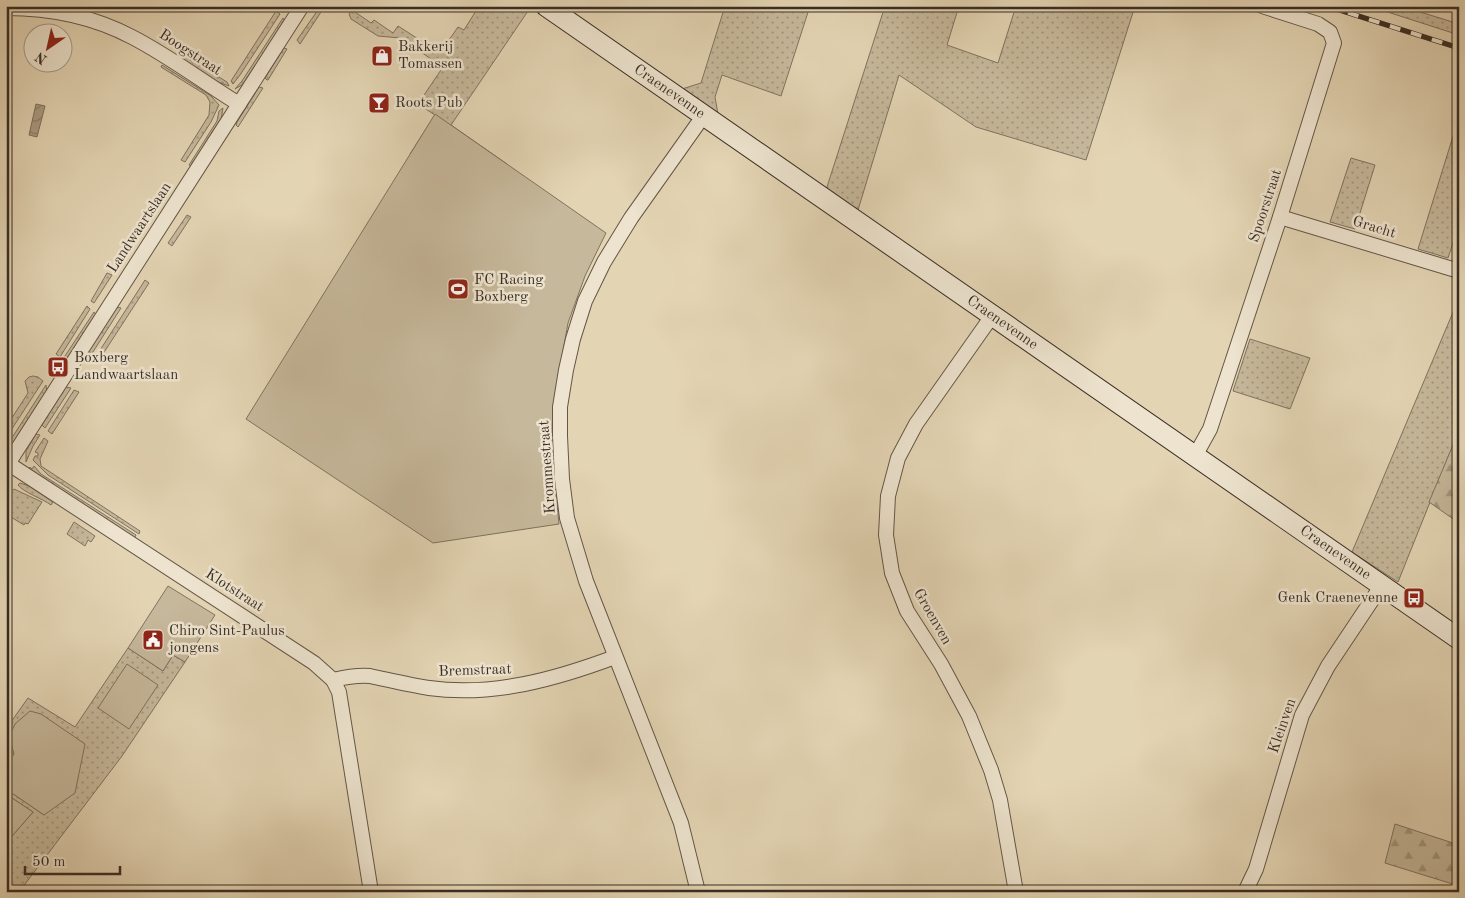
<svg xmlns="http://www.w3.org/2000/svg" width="1465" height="898" viewBox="0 0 1465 898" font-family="'Old Standard TT',serif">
<defs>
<pattern id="grass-dots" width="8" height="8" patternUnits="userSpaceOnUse" patternTransform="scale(1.25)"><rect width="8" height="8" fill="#c6b89b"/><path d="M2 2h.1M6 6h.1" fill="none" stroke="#a2967e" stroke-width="1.8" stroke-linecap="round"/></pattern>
<pattern id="forest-firs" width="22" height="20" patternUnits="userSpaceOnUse" patternTransform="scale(1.25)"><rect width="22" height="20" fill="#c6b89b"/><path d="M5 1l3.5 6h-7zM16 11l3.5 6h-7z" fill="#a2967e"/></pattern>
<pattern id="water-waves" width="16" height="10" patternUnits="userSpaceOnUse" patternTransform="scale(1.25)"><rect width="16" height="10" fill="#a99b82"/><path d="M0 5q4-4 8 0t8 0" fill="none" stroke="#8b7f6a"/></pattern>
</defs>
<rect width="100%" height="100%" fill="#e3d4b3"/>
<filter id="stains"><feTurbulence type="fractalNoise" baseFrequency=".004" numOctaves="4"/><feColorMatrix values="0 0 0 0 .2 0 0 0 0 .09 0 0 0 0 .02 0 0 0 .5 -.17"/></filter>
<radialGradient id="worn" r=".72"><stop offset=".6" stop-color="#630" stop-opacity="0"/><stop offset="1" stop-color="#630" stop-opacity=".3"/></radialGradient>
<!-- grass -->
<g fill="url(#grass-dots)" stroke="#807260">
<polygon points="479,6 527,6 530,8 451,125 507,164 410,154 435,115 418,104 443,67 400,38 378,36 351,19 349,14 352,10 371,23 374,20 393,33 398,26 440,53 458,27 464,30"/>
<polygon points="725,6 810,6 781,96 722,75 715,97 718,114 682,89 701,83"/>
<polygon points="885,6 959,6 947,45 998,63 1016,6 1135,6 1086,160 976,127 899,75 858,210 826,190"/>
<polygon points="1369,6 1401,6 1459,24 1459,35"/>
<polygon points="320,7 323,9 300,44 297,40"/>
<polygon points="276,11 280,14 240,75 233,84 231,81"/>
<polygon points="283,18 285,21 245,83 235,89 242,81"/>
<polygon points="284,48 287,49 268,80 267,80 265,78"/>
<polygon points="178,52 227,82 229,86 218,82 176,55"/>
<polygon points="162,65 211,96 219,105 211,122 185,162 181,160 209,115 210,102 206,95 161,67"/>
<polygon points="259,87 263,88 238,127 236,125 237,122"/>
<polygon points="223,108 221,120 192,167 189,165 217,121 219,111"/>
<polygon points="1459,117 1459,225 1448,258 1418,249"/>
<polygon points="1351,158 1375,165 1355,229 1330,222"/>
<polygon points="187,215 191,217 172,246 168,243"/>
<polygon points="107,273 112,275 94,303 91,301"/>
<polygon points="145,280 149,283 99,360 95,358"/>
<polygon points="1459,298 1459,430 1398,582 1352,552"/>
<polygon points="87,306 90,309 60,357 56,354"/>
<polygon points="117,307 121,308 91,355 89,350"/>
<polygon points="94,312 96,315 67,360 63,359"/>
<polygon points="1250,339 1310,358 1290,409 1233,391"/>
<polygon points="33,376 38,377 43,381 6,438 6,427 28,393 25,381 29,377"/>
<polygon points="46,385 47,393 6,455 6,447"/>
<polygon points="66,387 71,388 45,428 42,425"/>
<polygon points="74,390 79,392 52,434 48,431"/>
<polygon points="36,434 40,435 33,446 26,462 26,451"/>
<polygon points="44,438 48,441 40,459 41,466 140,531 139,534 48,475 33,460 35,456 38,456 38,453 35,452"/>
<polygon points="34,466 41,474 136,535 134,539 35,475 29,469 30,467 32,469"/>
<path d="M20,483l9,3 24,16 -2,3c-8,-6 -28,-13 -33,-20z"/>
<polygon points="14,489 42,502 28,524 25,523 24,525 6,514 6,497"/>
<polygon points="74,522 95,536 91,542 88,540 85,546 67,534"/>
<polygon points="128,648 163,671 173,655 185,662 122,756 19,892 8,892 6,891 6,843 33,812 6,794 6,789 44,815 9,737 14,754 6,766 6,729 28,698 75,727"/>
</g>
<!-- forest -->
<g fill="url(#forest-firs)" stroke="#807260">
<polygon points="1453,445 1459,448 1459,523 1429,502"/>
<polygon points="1395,824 1459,845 1459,886 1385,863"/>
</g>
<!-- park -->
<g fill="#c6b89b" stroke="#807260">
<polygon points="435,114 606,233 585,276 568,323 555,396 551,441 559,524 433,543 246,419"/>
<polygon points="168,586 215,615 185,662 173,655 163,671 128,648"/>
<polygon points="127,664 158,685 129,729 98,708"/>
<polygon points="30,711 41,714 85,744 75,793 44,815 6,789 6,766 14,754 9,737 15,724"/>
<polygon points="6,794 33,812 6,843"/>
</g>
<!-- water -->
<polygon fill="url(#water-waves)" stroke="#7c6f5c" points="36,104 45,106 37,137 29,135"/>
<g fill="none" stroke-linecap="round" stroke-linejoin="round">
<!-- street casing -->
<g stroke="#645748" stroke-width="16">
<g id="street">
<path d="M6,8c43,0 88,9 126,29 37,19 71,45 107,67"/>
<polyline points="1280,217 1459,271"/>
<polyline points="992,316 916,424 898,458 888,496 886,535 892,573 907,611 941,664 969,716 991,770 1000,800 1016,892"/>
<polyline points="1195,456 1210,429 1280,217 1334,43 1330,32 1318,24 1262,6"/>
<polyline points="9,464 314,663 333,680 339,692 371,892"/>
<polyline points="6,467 302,6"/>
<path d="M333,680c13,-3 24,-5 37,-4 19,4 39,9 59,12 64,9 127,-9 186,-31"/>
<polyline points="698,892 681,823 586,581 567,518 562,479 560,436 560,407 566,370 573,339 585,301 604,262 631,218 704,115"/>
<polyline points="1245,892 1256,869 1302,715 1328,666 1382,585"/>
</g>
</g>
<!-- secondary casing -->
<g stroke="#392d24" stroke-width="22">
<polyline id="secondary" points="546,6 1459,639"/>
</g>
<!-- street -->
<use href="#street" stroke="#ede3ce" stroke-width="14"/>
<!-- secondary -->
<use href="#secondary" stroke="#ede3ce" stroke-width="20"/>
<!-- rail casing -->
<g stroke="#392d24" stroke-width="5.5">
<polyline id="rail" points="1327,6 1459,48"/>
</g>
<!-- rail -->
<use href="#rail" stroke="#ede3ce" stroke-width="4" stroke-dasharray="11" stroke-linecap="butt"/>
</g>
<!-- icons -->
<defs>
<g id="shop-square" transform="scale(1.125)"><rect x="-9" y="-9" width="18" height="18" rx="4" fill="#8f2418" stroke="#ede3ce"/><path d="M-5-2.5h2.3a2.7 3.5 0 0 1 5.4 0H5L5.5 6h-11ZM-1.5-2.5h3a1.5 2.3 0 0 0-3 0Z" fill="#fff"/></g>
<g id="bar-square" transform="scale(1.125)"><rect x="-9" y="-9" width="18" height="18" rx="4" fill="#8f2418" stroke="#ede3ce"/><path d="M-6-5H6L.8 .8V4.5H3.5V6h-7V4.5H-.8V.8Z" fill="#fff"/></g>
<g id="stadium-square" transform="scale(1.125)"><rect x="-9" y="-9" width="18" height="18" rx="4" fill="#8f2418" stroke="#ede3ce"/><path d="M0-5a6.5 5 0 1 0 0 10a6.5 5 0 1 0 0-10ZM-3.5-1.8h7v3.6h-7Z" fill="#fff"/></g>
<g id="bus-square" transform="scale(1.125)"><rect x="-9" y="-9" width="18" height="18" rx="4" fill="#8f2418" stroke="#ede3ce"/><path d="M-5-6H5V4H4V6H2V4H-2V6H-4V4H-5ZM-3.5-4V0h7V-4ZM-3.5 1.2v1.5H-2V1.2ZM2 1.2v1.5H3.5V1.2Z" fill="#fff"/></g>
<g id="civic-square" transform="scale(1.125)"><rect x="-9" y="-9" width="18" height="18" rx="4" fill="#8f2418" stroke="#ede3ce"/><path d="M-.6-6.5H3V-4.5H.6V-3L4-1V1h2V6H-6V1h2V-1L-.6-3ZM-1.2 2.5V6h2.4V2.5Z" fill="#fff"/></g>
</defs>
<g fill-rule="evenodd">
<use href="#shop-square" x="382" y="56"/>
<use href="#bar-square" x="379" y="103"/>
<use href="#stadium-square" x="458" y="289"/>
<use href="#bus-square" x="58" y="367"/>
<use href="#bus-square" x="1414" y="598"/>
<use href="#civic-square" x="153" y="640"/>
</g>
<g text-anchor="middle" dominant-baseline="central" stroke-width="5" stroke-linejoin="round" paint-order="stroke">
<!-- poi labels -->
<g font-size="15" fill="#392d24" stroke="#ede3ce" text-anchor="start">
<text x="398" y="47">Bakkerij<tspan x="398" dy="17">Tomassen</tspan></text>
<text x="395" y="103">Roots Pub</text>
<text x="474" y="280">FC Racing<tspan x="474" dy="17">Boxberg</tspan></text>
<text x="74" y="358">Boxberg<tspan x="74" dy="17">Landwaartslaan</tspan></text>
<text x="1398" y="598" text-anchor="end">Genk Craenevenne</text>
<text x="169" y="631">Chiro Sint-Paulus<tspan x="169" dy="17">jongens</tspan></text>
</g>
<!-- street labels -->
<g font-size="15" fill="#392d24" stroke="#ede3ce">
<text transform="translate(190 53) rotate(33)">Boogstraat</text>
<text transform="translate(669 92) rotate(35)">Craenevenne</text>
<text transform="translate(1266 206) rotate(-72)">Spoorstraat</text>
<text transform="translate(140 228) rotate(-57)">Landwaartslaan</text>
<text transform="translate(1374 228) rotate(17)">Gracht</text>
<text transform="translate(1002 323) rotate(35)">Craenevenne</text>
<text transform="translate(548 467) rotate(-94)">Krommestraat</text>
<text transform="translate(1335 553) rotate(35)">Craenevenne</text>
<text transform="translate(234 591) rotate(33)">Klotstraat</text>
<text transform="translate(932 617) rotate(60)">Groenven</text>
<text transform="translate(475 671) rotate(-2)">Bremstraat</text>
<text transform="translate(1283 726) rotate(-71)">Kleinven</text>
</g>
</g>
<!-- margin -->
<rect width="1465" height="898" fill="none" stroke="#e3d4b3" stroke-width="25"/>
<rect x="8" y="8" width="1450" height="883" fill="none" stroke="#392d24" stroke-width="2.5"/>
<rect x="12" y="12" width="1440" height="873" fill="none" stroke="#392d24"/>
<!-- north arrow -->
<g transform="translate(48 48) rotate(214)"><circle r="24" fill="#ede3ce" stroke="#a59a8a"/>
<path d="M0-4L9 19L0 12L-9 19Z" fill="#8f2418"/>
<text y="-8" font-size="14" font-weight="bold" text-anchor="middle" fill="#392d24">N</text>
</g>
<!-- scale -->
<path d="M25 866v8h95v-8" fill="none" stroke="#392d24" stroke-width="2.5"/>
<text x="32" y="866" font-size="15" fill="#392d24" stroke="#ede3ce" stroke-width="4" paint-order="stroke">50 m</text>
<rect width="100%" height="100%" filter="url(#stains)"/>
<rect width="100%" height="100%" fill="url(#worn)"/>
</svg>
